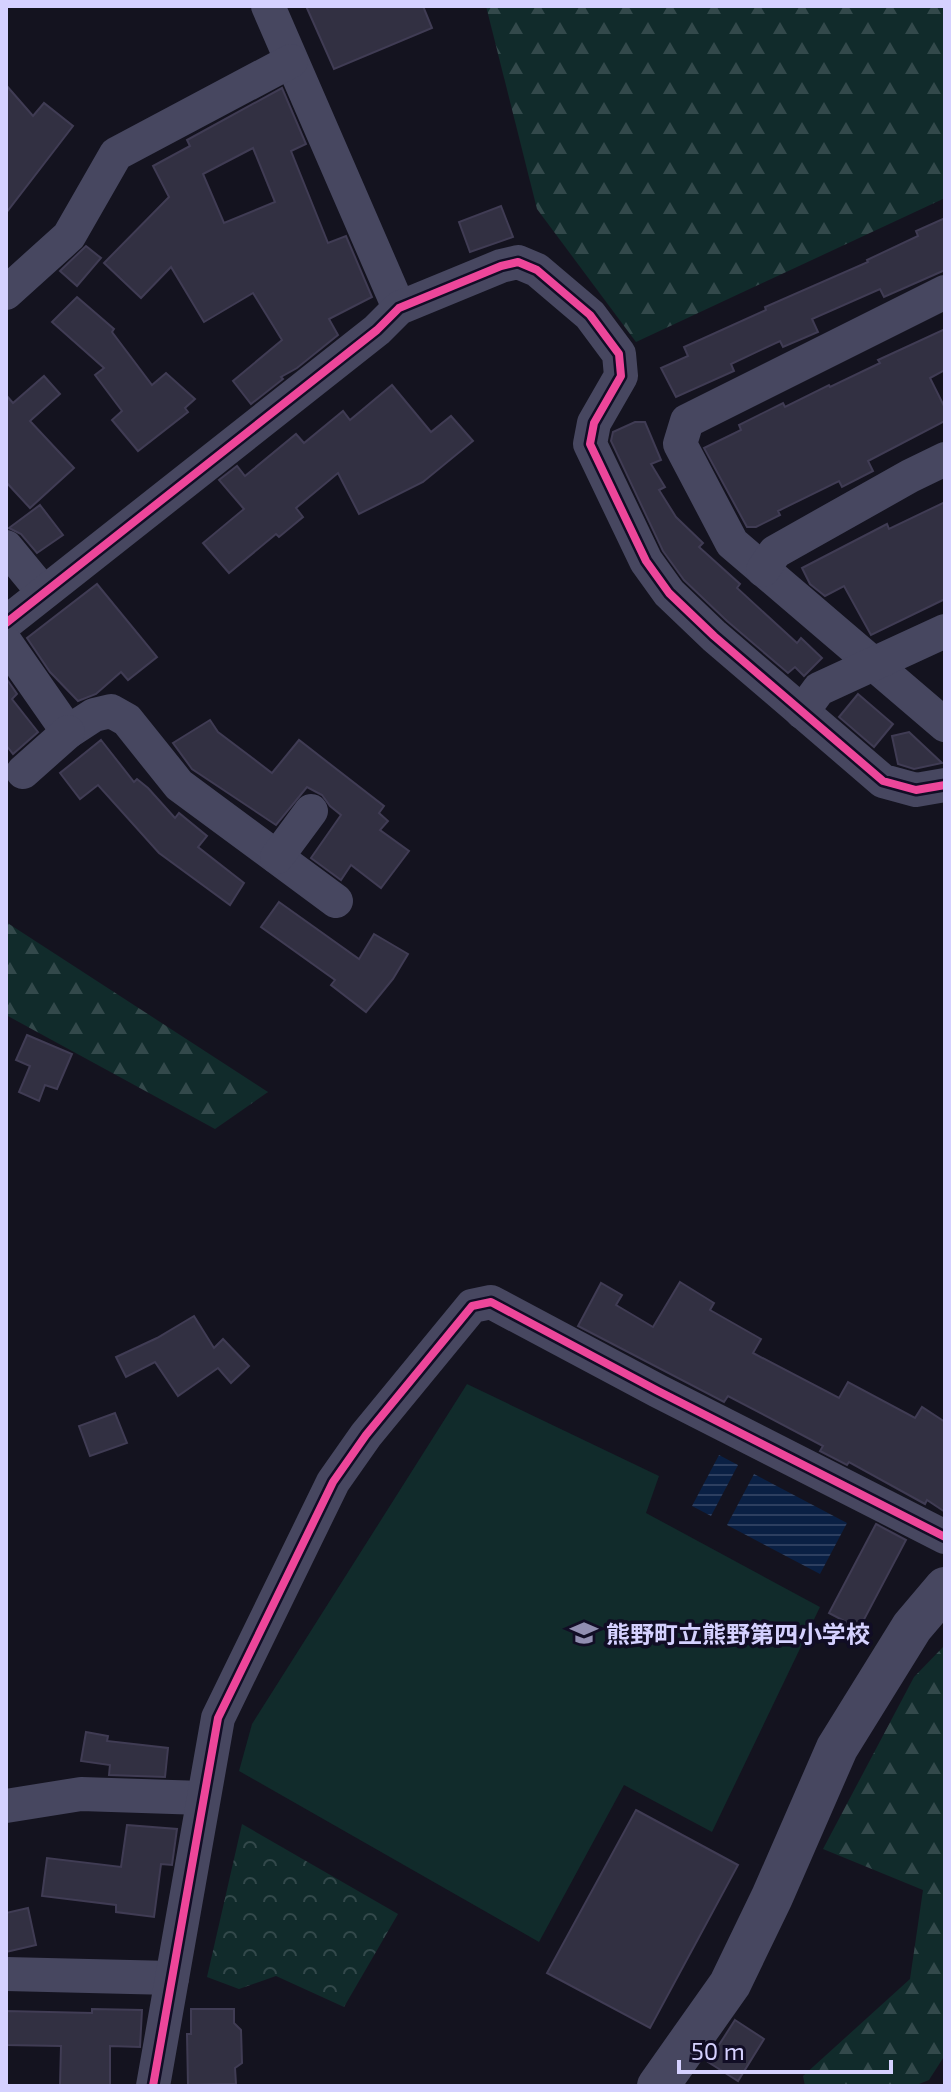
<svg xmlns="http://www.w3.org/2000/svg" width="951" height="2092" viewBox="0 0 951 2092" font-family="'Exo 2','Noto Sans JP',sans-serif">
<defs>
<pattern id="forest-firs" width="22" height="20" patternUnits="userSpaceOnUse" patternTransform="scale(2)"><rect width="22" height="20" fill="#112b2b"/><path d="M5 1l3.5 6h-7zM16 11l3.5 6h-7z" fill="#33494b"/></pattern>
<pattern id="park-crowns" width="20" height="18" patternUnits="userSpaceOnUse" patternTransform="scale(2)"><rect width="20" height="18" fill="#112b2b"/><path d="M2 6a3 3 0 1 1 6 0M12 15a3 3 0 1 1 6 0" fill="none" stroke="#33494b"/></pattern>
<pattern id="water-rules" width="6" height="5" patternUnits="userSpaceOnUse" patternTransform="scale(2)"><rect width="6" height="5" fill="#0a2044"/><path d="M0 2.5h6" fill="none" stroke="#2d3f60"/></pattern>
</defs>
<rect width="100%" height="100%" fill="#14131f"/>
<!-- forest -->
<g fill="url(#forest-firs)">
<polygon points="486,6 945,6 945,198 636,342 537,209"/>
<polygon points="6,922 268,1092 215,1129 6,1015"/>
<polygon points="945,1645 945,2055 929,2080 914,2086 805,2086 803,2076 910,1979 923,1890 823,1849 914,1677"/>
</g>
<!-- park -->
<polygon fill="url(#park-crowns)" points="242,1824 398,1914 344,2007 276,1976 239,1989 207,1977"/>
<!-- garden -->
<polygon fill="#112b2b" points="467,1384 659,1476 646,1513 820,1607 712,1832 624,1785 539,1942 239,1771 252,1724"/>
<!-- water -->
<g fill="url(#water-rules)">
<polygon points="719,1455 738,1465 711,1516 692,1506"/>
<polygon points="754,1474 847,1523 820,1574 727,1525"/>
</g>
<!-- building -->
<g fill="#323042" stroke="#403c54" stroke-width="2" fill-rule="evenodd">
<polygon points="306,6 423,6 432,28 334,69"/>
<polygon points="6,85 33,116 44,103 73,126 6,213"/>
<path d="M282,88l24,56 -15,7 37,92 18,-7 26,61 -43,22 9,16 -41,33 -16,9 2,2 -32,25 -18,-23 49,-41 -29,-47 -49,29 -33,-55 -30,31 -37,-35 65,-66 -16,-31 37,-20 -3,-6zM253,148l22,54 -51,21 -21,-49z"/>
<polygon points="501,206 513,237 470,252 459,222"/>
<polygon points="945,218 945,270 884,297 880,289 812,319 818,332 783,347 780,341 731,364 734,371 676,397 661,368 688,356 684,347 766,310 765,307 868,262 867,260 918,236 916,231"/>
<polygon points="86,246 101,258 77,286 60,271"/>
<polygon points="77,297 114,329 112,332 152,385 166,373 195,399 185,408 188,412 138,451 112,420 122,411 95,375 104,368 52,322"/>
<polygon points="945,329 945,370 930,378 945,408 945,421 868,461 873,471 842,487 839,481 778,511 780,515 756,527 747,527 704,448 741,430 739,425 783,403 785,407 829,385 830,387 880,363 878,360"/>
<polygon points="44,376 60,394 30,421 74,468 30,508 6,482 6,395 13,403"/>
<polygon points="392,385 431,432 451,416 473,441 423,482 359,514 338,473 296,508 303,517 279,537 276,534 229,573 203,543 244,509 219,480 237,466 245,476 296,434 304,443 343,411 350,420"/>
<polygon points="635,422 645,422 661,460 651,464 665,487 659,490 676,517 703,543 699,547 740,584 737,588 797,643 801,638 822,658 804,676 795,667 788,673 727,621 684,580 663,551 611,441 613,432"/>
<polygon points="945,502 945,599 871,635 844,586 825,596 810,584 802,568 887,524 889,529"/>
<polygon points="40,505 63,535 37,553 21,534 9,528"/>
<polygon points="97,584 157,657 128,680 121,672 96,694 78,701 50,672 27,638"/>
<polygon points="6,678 17,694 12,699 38,732 13,754 6,745"/>
<polygon points="858,694 893,724 874,747 839,717"/>
<polygon points="210,720 218,732 272,773 299,740 384,806 379,813 388,821 380,830 409,851 381,888 351,865 341,880 311,858 341,815 330,806 322,795 307,787 276,825 192,769 173,743"/>
<polygon points="909,732 942,763 914,769 898,764 892,736"/>
<polygon points="101,740 134,782 137,779 148,788 175,818 179,813 207,836 198,847 244,883 230,905 159,853 98,785 80,799 60,773"/>
<polygon points="279,902 359,959 374,934 408,954 393,979 366,1012 331,985 335,980 261,927"/>
<polygon points="27,1035 72,1054 57,1089 45,1085 39,1101 19,1092 30,1066 16,1060"/>
<polygon points="680,1282 714,1303 710,1310 761,1339 753,1353 839,1398 848,1382 915,1418 922,1407 945,1422 945,1512 927,1500 925,1504 849,1462 847,1465 820,1451 823,1446 728,1396 724,1402 578,1326 601,1283 622,1295 616,1305 653,1327"/>
<polygon points="194,1316 214,1348 223,1339 249,1366 231,1383 218,1368 178,1396 155,1362 126,1377 116,1357 157,1338"/>
<polygon points="115,1413 127,1443 90,1456 79,1426"/>
<polygon points="876,1524 906,1540 859,1629 829,1613"/>
<polygon points="86,1732 108,1736 107,1741 168,1748 165,1777 109,1775 110,1765 81,1761"/>
<polygon points="636,1810 738,1865 650,2028 547,1973"/>
<polygon points="127,1825 177,1829 172,1865 161,1864 154,1917 116,1912 116,1905 42,1896 47,1858 121,1867"/>
<polygon points="28,1908 36,1945 6,1952 6,1913"/>
<polygon points="92,2009 142,2010 140,2047 110,2046 110,2086 60,2086 61,2046 6,2045 6,2011 92,2013"/>
<polygon points="191,2009 234,2009 234,2023 241,2030 242,2063 235,2068 236,2084 188,2085 187,2034 191,2034"/>
<polygon points="735,2020 764,2039 738,2081 708,2062"/>
</g>
<g fill="none" stroke-linecap="round" stroke-linejoin="round">
<!-- minor -->
<g stroke="#474760" stroke-width="34">
<polyline points="268,6 399,308"/>
<polyline points="945,292 687,421 680,444 732,543 945,725"/>
<polyline points="6,293 69,236 116,154 291,61"/>
<polyline points="6,547 43,592"/>
<polyline points="763,570 775,552 910,476 945,459"/>
<polyline points="6,623 377,330 399,308 501,266 518,262 537,270 590,315 619,354 621,376 594,423 590,444 646,561 669,593 714,636 883,781 916,790 945,785"/>
<polyline points="6,643 68,732 94,715 111,711 127,720 179,785 336,901"/>
<polyline points="802,712 819,689 945,631"/>
<polyline points="23,772 68,732"/>
<polyline points="277,857 311,811"/>
<polyline points="6,1806 81,1794 203,1798"/>
<polyline points="6,1974 172,1978"/>
<polyline points="153,2086 218,1718 333,1482 366,1435 472,1306 491,1302 658,1391 945,1537"/>
</g>
<!-- tertiary -->
<polyline stroke="#474760" stroke-width="42" points="658,2086 730,1984 772,1897 837,1748 912,1627 945,1588"/>
<!-- cycleway casing -->
<g stroke="#110d25" stroke-width="13">
<g id="cycleway">
<polyline points="6,623 377,330 399,308 501,266 518,262 537,270 590,315 619,354 621,376 594,423 590,444 646,561 669,593 714,636 883,781 916,790 945,785"/>
<polyline points="153,2086 218,1718 333,1482 366,1435 472,1306 491,1302 658,1391 945,1537"/>
</g>
</g>
<!-- cycleway -->
<use href="#cycleway" stroke="#ed469a" stroke-width="8"/>
</g>
<!-- icons -->
<defs>
<g id="school-bare" transform="scale(2.16)"><path d="M0-5L7-2L0 1L-7-2ZM-4 1L0 2.5L4 1V4Q0 6-4 4Z" fill="#918eb1" stroke="#110d25" stroke-width="2.5" paint-order="stroke"/></g>
</defs>
<g fill-rule="evenodd">
<use href="#school-bare" x="584" y="1633"/>
</g>
<g text-anchor="middle" dominant-baseline="central" stroke-width="7" stroke-linejoin="round" paint-order="stroke">
<!-- poi labels -->
<g font-size="24" font-weight="bold" fill="#d5d1ff" stroke="#110d25" text-anchor="start">
<text x="606" y="1633">熊野町立熊野第四小学校</text>
</g>
</g>
<!-- border -->
<rect width="951" height="2092" fill="none" stroke="#d5d1ff" stroke-width="16"/>
<!-- scale -->
<path d="M679 2060v12h212v-12" fill="none" stroke="#d5d1ff" stroke-width="4"/>
<text x="691" y="2060" font-size="24" fill="#d5d1ff" stroke="#110d25" stroke-width="6" paint-order="stroke">50 m</text>
</svg>
